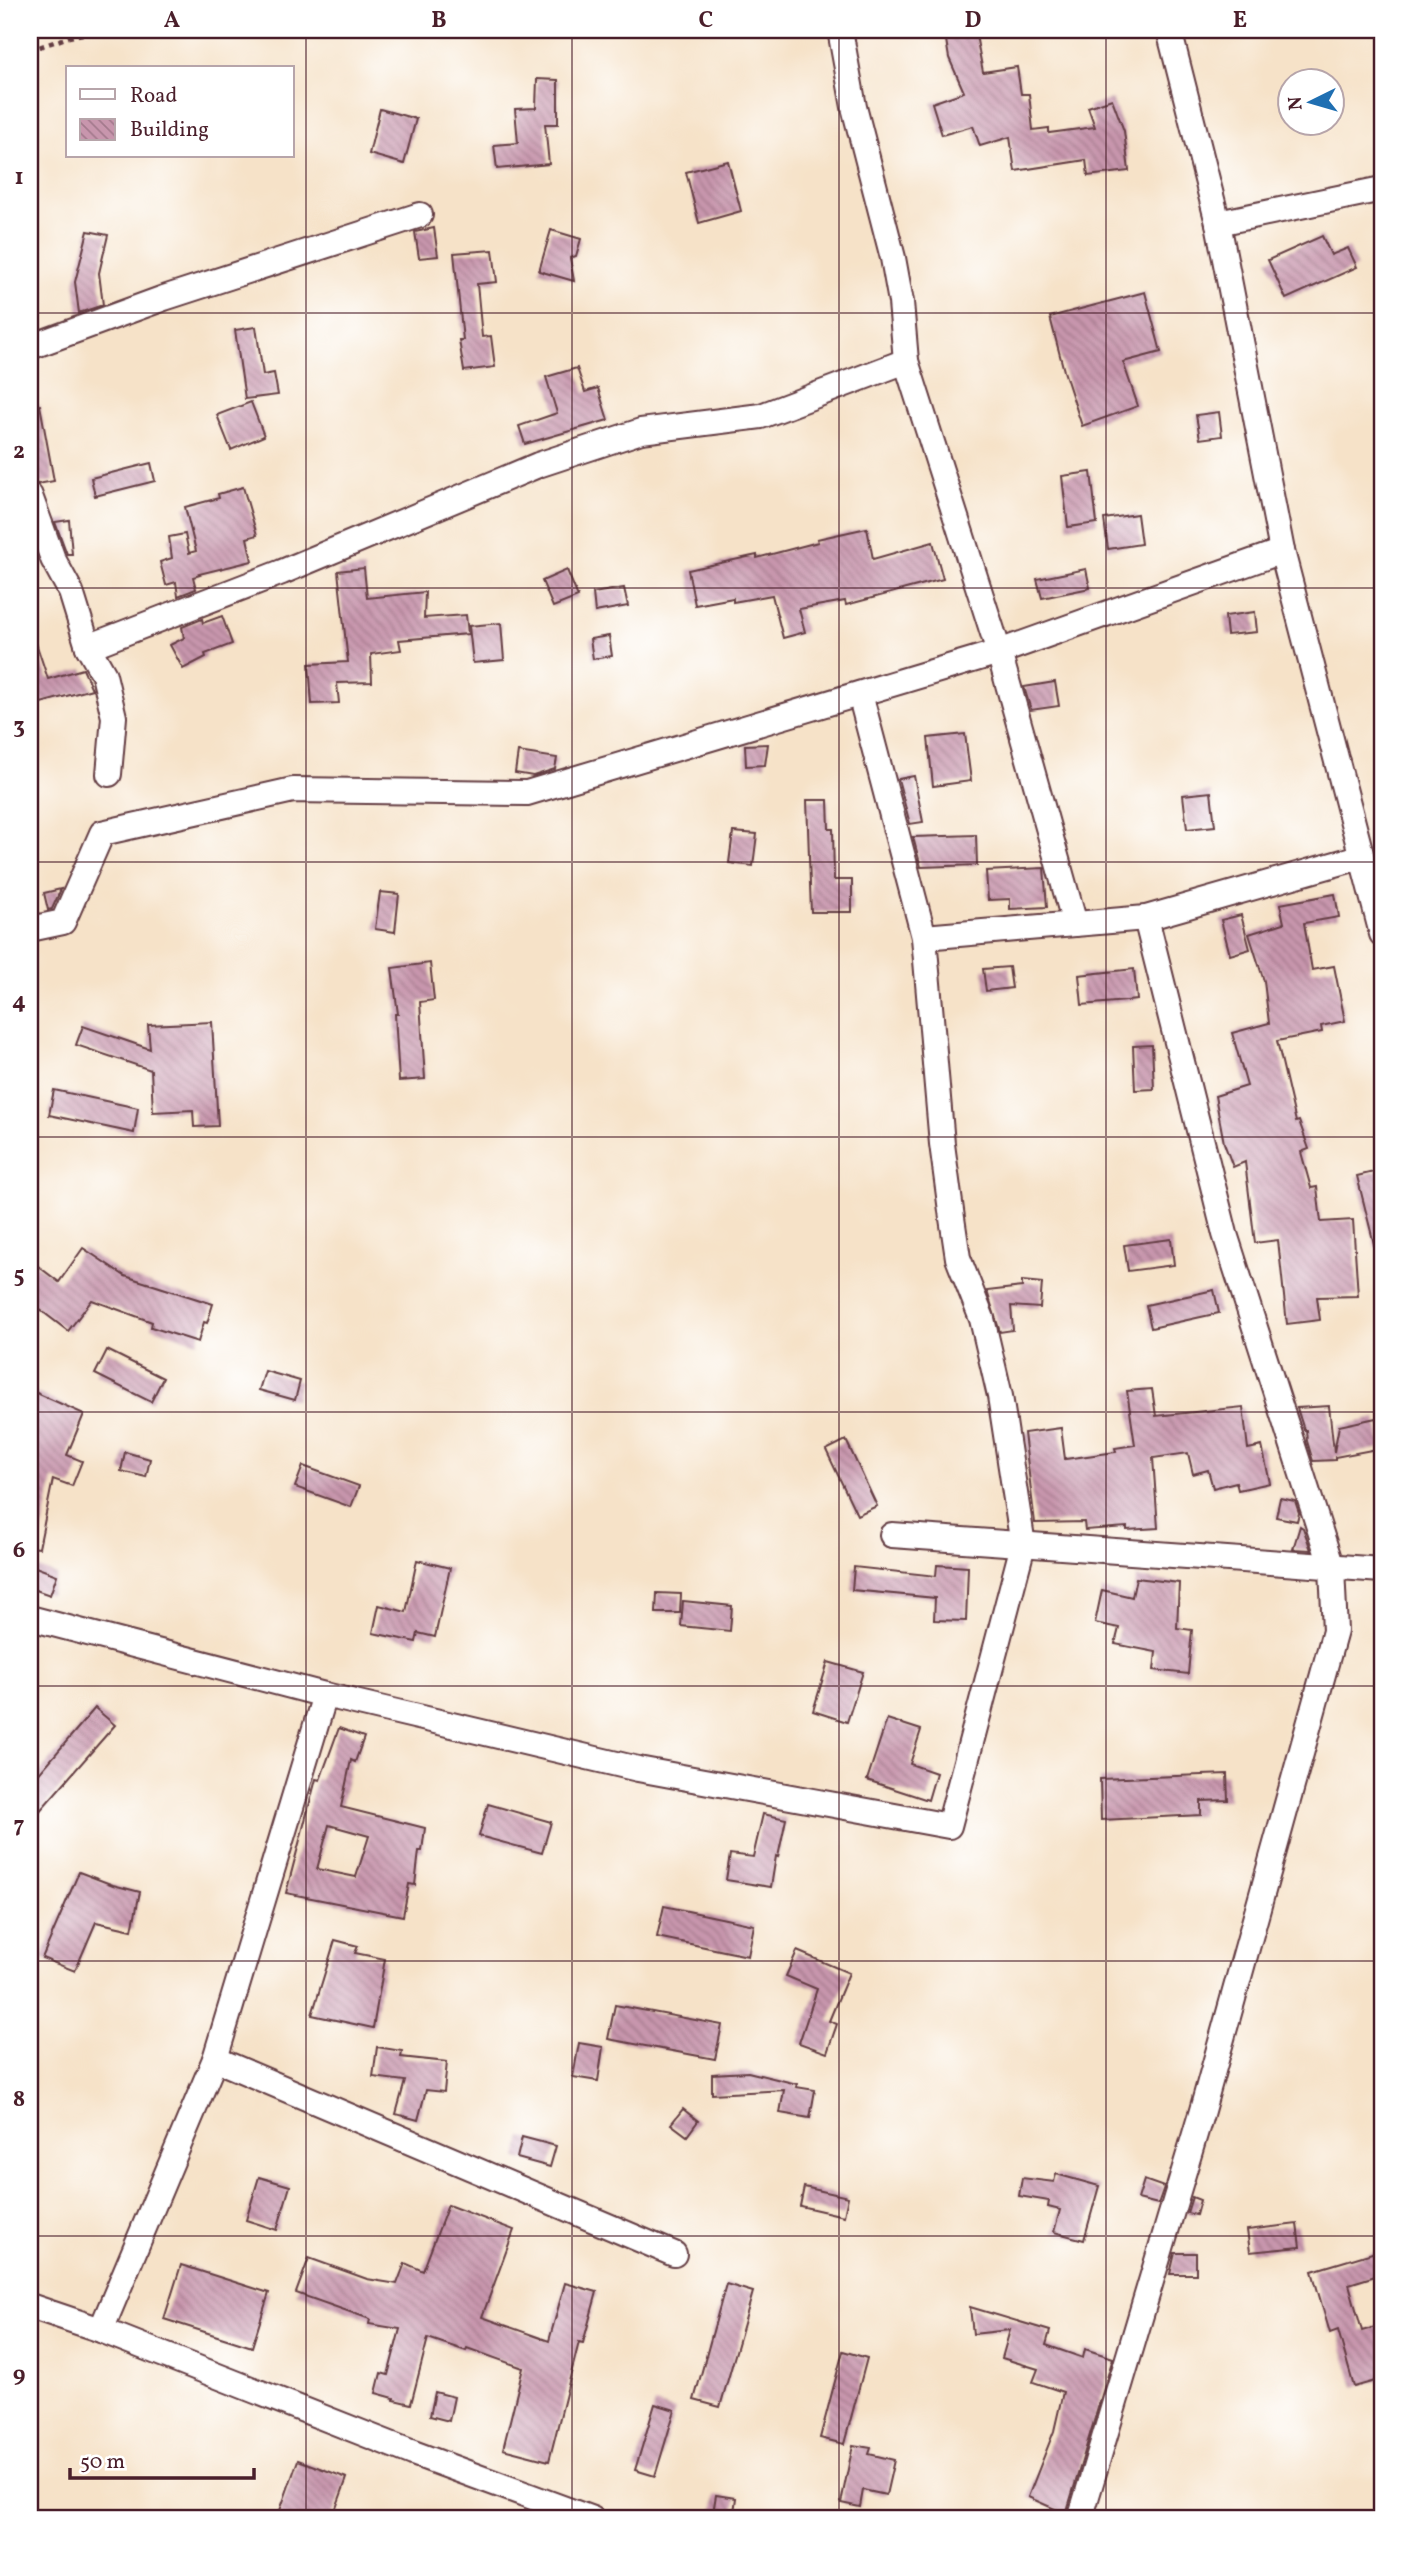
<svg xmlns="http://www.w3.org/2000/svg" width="1412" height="2549" viewBox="0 0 1412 2549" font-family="Vollkorn,serif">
<defs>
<pattern id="building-back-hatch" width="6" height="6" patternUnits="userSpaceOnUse" patternTransform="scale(1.75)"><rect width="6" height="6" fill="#c896ad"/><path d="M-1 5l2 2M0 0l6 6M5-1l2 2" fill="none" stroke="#a47a8d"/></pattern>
</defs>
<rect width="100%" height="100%" fill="#fff"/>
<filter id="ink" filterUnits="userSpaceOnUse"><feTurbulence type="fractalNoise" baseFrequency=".0143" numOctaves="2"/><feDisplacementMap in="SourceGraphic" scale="14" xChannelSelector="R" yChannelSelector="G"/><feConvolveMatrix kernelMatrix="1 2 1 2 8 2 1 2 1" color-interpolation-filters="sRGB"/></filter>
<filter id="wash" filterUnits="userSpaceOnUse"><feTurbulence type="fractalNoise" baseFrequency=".00686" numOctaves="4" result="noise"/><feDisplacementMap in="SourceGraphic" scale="28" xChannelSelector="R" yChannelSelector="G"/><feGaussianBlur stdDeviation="1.57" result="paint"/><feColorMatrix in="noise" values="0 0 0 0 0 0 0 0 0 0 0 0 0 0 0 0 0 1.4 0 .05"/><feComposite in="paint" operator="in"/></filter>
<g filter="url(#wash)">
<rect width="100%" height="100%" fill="#f6e2c8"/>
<g id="blocks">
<!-- building -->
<g fill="url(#building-back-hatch)" fill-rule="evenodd">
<polygon points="969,30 975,30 983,72 1017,67 1021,94 1029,94 1033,130 1049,128 1049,133 1095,127 1088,107 1112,99 1124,131 1129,171 1088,176 1086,160 1015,171 1010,137 980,146 973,126 942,135 932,103 964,92 949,58 945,34"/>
<polygon points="537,79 558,80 558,124 545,124 549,164 497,169 494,145 518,143 515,109 536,108"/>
<polygon points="380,109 416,119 404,164 369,154"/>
<polygon points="728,161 741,211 699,223 686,172"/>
<polygon points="434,228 438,256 419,258 415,232"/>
<polygon points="551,230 581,239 576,256 570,258 574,281 539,271"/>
<polygon points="88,231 108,235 99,273 103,305 79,313 75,282"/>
<polygon points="1322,236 1331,255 1348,248 1357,267 1286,299 1268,260"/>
<polygon points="493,250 497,282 477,284 482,337 491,336 495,367 464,371 459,340 463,340 454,253"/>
<polygon points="1145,292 1161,352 1123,362 1138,406 1082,426 1064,371 1050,317"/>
<polygon points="256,327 263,375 274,373 278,395 245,399 235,330"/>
<polygon points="577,368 585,392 598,388 608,420 525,444 519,426 557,413 546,377"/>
<polygon points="251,402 264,436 231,450 217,415"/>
<polygon points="40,405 54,481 38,484 30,482 30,406"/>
<polygon points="1219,412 1222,436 1200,439 1196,415"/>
<polygon points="151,463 155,481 95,496 91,478"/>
<polygon points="1091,472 1097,523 1068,527 1062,476"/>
<polygon points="243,487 257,535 247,538 252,561 199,574 200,575 193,577 196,589 178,596 176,582 166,585 160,562 172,558 169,537 185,534 189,553 196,551 185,507 219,498 218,494"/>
<polygon points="1137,514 1141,544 1108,549 1104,519"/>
<polygon points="69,520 72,554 67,554 55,522"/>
<polygon points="867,528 873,559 933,542 943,579 846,605 845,601 799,609 805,632 783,638 772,595 733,602 733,598 695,605 688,570 757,555 757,558 818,542 817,539"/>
<polygon points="364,568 367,598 425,592 424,618 466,615 468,634 399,640 401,650 371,654 372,682 337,683 339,703 312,704 309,664 348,662 338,571"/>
<polygon points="1086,569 1090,588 1042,598 1037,579"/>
<polygon points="567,570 578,597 553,607 542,581"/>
<polygon points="624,588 628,606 595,612 593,593"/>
<polygon points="1255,612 1257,632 1227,635 1225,616"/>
<polygon points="222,616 232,644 205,654 206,657 183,669 170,645 184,638 182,627 202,619 203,623"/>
<polygon points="501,623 504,660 473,663 469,626"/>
<polygon points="33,634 48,679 83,669 92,689 30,706 30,635"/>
<polygon points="609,636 612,656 593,659 590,639"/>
<polygon points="1055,682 1059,706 1031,710 1024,687"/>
<polygon points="965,734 971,781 933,786 928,738"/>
<polygon points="768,744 765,765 746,766 745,745"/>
<polygon points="518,752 557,758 555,769 533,776 515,773"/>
<polygon points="914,776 923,822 910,824 898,779"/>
<polygon points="1211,792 1215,826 1187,829 1183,795"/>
<polygon points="807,800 828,800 829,829 833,829 834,880 852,880 852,912 811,912"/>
<polygon points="733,832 757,834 753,866 729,863"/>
<polygon points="976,835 977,865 921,867 913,837"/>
<polygon points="1044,868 1047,907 1010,909 1010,899 988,900 986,871"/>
<polygon points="61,889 52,909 48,910 44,893"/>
<polygon points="380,892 399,894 395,932 375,929"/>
<polygon points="1335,894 1339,917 1304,923 1312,970 1334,966 1345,1021 1321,1026 1322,1032 1277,1041 1296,1122 1299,1121 1309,1149 1301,1152 1311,1188 1317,1187 1321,1222 1353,1220 1358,1296 1317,1297 1320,1320 1287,1324 1278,1240 1255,1243 1245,1162 1233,1167 1224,1143 1215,1096 1247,1086 1232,1033 1269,1023 1264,981 1249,934 1284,923 1280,904"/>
<polygon points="1241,915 1250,949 1230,955 1221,920"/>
<polygon points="430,963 434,1000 420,1002 425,1079 399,1081 395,1014 398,1014 392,968"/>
<polygon points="1009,967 1012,988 986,991 983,969"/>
<polygon points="1134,969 1137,1000 1082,1005 1079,975"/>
<polygon points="212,1022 218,1126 194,1127 193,1110 153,1112 151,1070 76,1045 83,1026 150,1049 148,1025"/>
<polygon points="1152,1045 1154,1089 1135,1090 1133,1046"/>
<polygon points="54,1090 138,1108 134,1133 49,1115"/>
<polygon points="1382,1170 1382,1247 1375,1248 1357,1176"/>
<polygon points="1171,1239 1174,1265 1128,1271 1124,1245"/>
<polygon points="83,1248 125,1276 213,1304 207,1323 204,1322 198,1342 151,1327 152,1322 92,1300 68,1331 30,1302 30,1260 59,1282"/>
<polygon points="1022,1281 1042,1283 1040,1308 1011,1306 1013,1330 1000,1332 987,1291 1022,1287"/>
<polygon points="1214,1290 1219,1313 1151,1328 1146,1305"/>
<polygon points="107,1350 163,1378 151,1402 95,1374"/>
<polygon points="265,1371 300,1381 295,1400 259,1390"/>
<polygon points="1152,1389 1156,1416 1243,1407 1248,1449 1262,1446 1270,1483 1238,1490 1236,1482 1213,1488 1208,1470 1193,1474 1188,1453 1153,1458 1158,1528 1127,1530 1127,1527 1085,1530 1084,1522 1035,1523 1024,1433 1061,1428 1065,1459 1116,1452 1115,1448 1135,1445 1127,1391"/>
<polygon points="30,1390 84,1414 67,1455 82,1461 72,1486 53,1479 39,1548 30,1547"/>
<polygon points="1329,1406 1334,1452 1339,1426 1376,1418 1382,1448 1335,1457 1335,1460 1313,1461 1307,1441 1306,1430 1304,1430 1297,1408"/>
<polygon points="846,1440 877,1506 857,1515 826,1450"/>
<polygon points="125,1452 150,1459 146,1477 121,1471"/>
<polygon points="303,1466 359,1486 351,1507 295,1487"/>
<polygon points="1280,1498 1295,1501 1299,1513 1297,1521 1276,1517"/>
<polygon points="1300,1526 1303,1528 1311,1550 1293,1549"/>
<polygon points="417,1560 450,1568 435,1637 418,1633 416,1642 373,1633 379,1605 406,1612"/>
<polygon points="30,1565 57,1575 50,1595 30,1588"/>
<polygon points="937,1565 968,1567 966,1621 934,1620 935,1598 852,1590 854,1567 936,1576"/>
<polygon points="1136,1578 1179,1583 1177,1628 1192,1630 1188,1674 1154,1670 1156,1652 1115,1644 1119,1628 1095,1623 1102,1590 1132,1597"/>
<polygon points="657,1593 681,1594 680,1613 656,1613"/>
<polygon points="683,1601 732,1606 730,1631 681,1626"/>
<polygon points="828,1662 863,1672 847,1722 813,1711"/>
<polygon points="95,1708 115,1725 30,1822 30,1784"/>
<polygon points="887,1719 921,1730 910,1764 936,1773 928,1800 867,1780"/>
<path d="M339,1728l25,9 -9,25 -4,-2 -10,47 84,21 -3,23h-3l-4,34 -6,-1 -6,32 -117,-23 30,-114 4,1zM329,1825l40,11 -13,41 -39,-8z"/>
<polygon points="1227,1774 1228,1800 1201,1801 1201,1815 1101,1820 1100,1779"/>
<polygon points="488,1804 551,1822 542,1853 479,1836"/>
<polygon points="763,1814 786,1819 778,1857 776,1856 771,1887 726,1880 730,1854 753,1857"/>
<polygon points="79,1872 113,1885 140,1892 132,1930 96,1922 75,1971 42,1958"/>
<polygon points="664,1906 754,1925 748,1956 657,1937"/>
<polygon points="335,1940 358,1946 355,1953 385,1959 373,2028 312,2015"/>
<polygon points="797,1951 849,1973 829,2021 837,2024 827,2053 799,2043 817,1989 786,1976"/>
<polygon points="615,2005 722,2025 715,2059 608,2039"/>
<polygon points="579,2043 603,2047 598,2081 573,2077"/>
<polygon points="377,2047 402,2051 401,2057 447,2062 444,2092 426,2090 418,2120 396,2114 405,2081 373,2077"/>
<polygon points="748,2072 797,2084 796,2087 815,2090 810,2118 780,2113 784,2090 712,2094 712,2074"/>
<polygon points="683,2109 698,2121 687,2136 671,2124"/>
<polygon points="522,2137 556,2146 550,2167 517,2158"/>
<polygon points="1056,2174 1099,2186 1084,2240 1054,2232 1060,2210 1048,2207 1049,2201 1019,2196 1022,2178 1054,2182"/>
<polygon points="259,2177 290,2186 277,2230 246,2220"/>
<polygon points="1144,2180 1164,2187 1158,2204 1138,2199"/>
<polygon points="804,2187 848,2197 844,2216 800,2206"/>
<polygon points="1192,2197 1200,2200 1196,2215 1187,2213"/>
<polygon points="448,2205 514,2230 482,2317 549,2341 565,2283 597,2292 583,2343 579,2342 549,2461 503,2449 523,2368 467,2348 466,2351 428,2338 411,2404 394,2400 394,2398 376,2393 381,2373 388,2375 400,2329 369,2324 370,2319 296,2293 309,2258 367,2279 397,2284 405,2263 423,2271"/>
<polygon points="1297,2224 1300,2247 1250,2252 1247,2230"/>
<polygon points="1382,2250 1382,2274 1349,2284 1362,2331 1382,2325 1382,2379 1354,2387 1338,2330 1330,2333 1312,2271"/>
<polygon points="1175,2253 1196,2253 1196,2274 1170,2274"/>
<polygon points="181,2265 269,2293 252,2347 164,2319"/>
<polygon points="726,2284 753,2292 720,2407 694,2400"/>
<polygon points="970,2307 1050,2331 1046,2345 1083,2358 1085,2349 1113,2358 1066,2514 1028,2497 1054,2431 1063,2392 1033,2382 1038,2369 1002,2358 1010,2330 973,2334"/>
<polygon points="843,2351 867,2358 844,2444 820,2438"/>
<polygon points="435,2392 454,2397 449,2421 430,2416"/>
<polygon points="655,2404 675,2410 655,2476 635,2470"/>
<polygon points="853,2445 871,2448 869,2454 894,2460 886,2495 863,2490 860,2507 841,2503"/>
<polygon points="298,2460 347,2478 332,2519 277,2519"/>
<polygon points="716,2495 736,2498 733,2519 712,2519"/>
</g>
</g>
</g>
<g filter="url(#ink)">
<use href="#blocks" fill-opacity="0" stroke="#643c43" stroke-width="2"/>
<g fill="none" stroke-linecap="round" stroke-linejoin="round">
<!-- minor casing -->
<g stroke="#643c43" stroke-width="28">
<g id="minor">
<polyline points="840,30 854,107 893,258 901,302 906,361 999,652 1075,924"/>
<polyline points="1169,30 1218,223 1282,551 1382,934"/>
<polyline points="1218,223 1382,189"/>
<polyline points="30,347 164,298 420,215"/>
<polyline points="30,496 53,559 71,592 88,647 104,675 114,717 109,774"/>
<polyline points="88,647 282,572 538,465 641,431 761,416 906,361"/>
<polyline points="30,929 63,922 102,833 293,790 527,793 999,652 1282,551"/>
<polyline points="924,937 1146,918 1360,857"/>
<polyline points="892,1535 1382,1570"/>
<polyline points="30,1618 325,1695 215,2059 101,2330"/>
<polyline points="325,1695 638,1769 949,1826 1023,1545 1000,1396 982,1319 958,1258 952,1218 942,1144 924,937 860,694"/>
<polyline points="215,2059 674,2254"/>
<polyline points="30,2306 101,2330 413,2453 592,2519"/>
<polyline points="1080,2519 1201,2114 1335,1631 1332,1568 1225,1234 1146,918"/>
</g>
</g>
<!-- path -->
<polyline stroke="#643c43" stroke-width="4.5" stroke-dasharray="5 5" stroke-linecap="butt" points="30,50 69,37 102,30"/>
<!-- minor -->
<use href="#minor" stroke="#fff" stroke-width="24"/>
</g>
</g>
<!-- grid -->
<path fill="none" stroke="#4a1f2b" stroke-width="2" stroke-opacity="0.55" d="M306,30v2489M572,30v2489M839,30v2489M1106,30v2489M30,313h1352M30,588h1352M30,862h1352M30,1137h1352M30,1412h1352M30,1686h1352M30,1961h1352M30,2236h1352"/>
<!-- margin -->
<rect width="1412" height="2549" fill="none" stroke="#fff" stroke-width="77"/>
<!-- legend -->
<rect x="66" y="66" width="228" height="91" fill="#ffffff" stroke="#b7a5aa" stroke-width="2"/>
<rect x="80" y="89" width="35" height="10" fill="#ffffff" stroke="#b7a5aa" stroke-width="2"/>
<text x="130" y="102" font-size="21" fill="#4a1f2b">Road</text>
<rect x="80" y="119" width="35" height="21" fill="url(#building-back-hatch)" stroke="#b7a5aa" stroke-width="2"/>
<text x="130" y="136" font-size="21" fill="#4a1f2b">Building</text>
<!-- north arrow -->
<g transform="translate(1311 102) rotate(265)"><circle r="33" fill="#ffffff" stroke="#b7a5aa" stroke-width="2"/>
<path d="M0-5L12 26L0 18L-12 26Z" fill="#1f6fb2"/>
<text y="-10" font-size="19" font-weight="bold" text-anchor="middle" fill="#4a1f2b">N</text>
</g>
<!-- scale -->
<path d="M70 2468v10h184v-10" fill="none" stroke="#4a1f2b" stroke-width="3.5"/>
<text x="80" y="2468" font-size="21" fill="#4a1f2b" stroke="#ffffff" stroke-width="5" paint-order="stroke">50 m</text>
<rect x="38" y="38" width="1336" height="2472" fill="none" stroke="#4a1f2b" stroke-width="2.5"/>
<g font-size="23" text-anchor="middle" font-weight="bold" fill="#4a1f2b">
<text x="172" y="27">A</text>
<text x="439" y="27">B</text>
<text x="706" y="27">C</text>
<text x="973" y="27">D</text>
<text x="1240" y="27">E</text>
<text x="19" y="184">1</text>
<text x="19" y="458">2</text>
<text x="19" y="733">3</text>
<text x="19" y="1008">4</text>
<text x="19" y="1282">5</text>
<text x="19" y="1557">6</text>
<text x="19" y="1832">7</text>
<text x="19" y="2106">8</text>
<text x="19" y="2381">9</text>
</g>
</svg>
